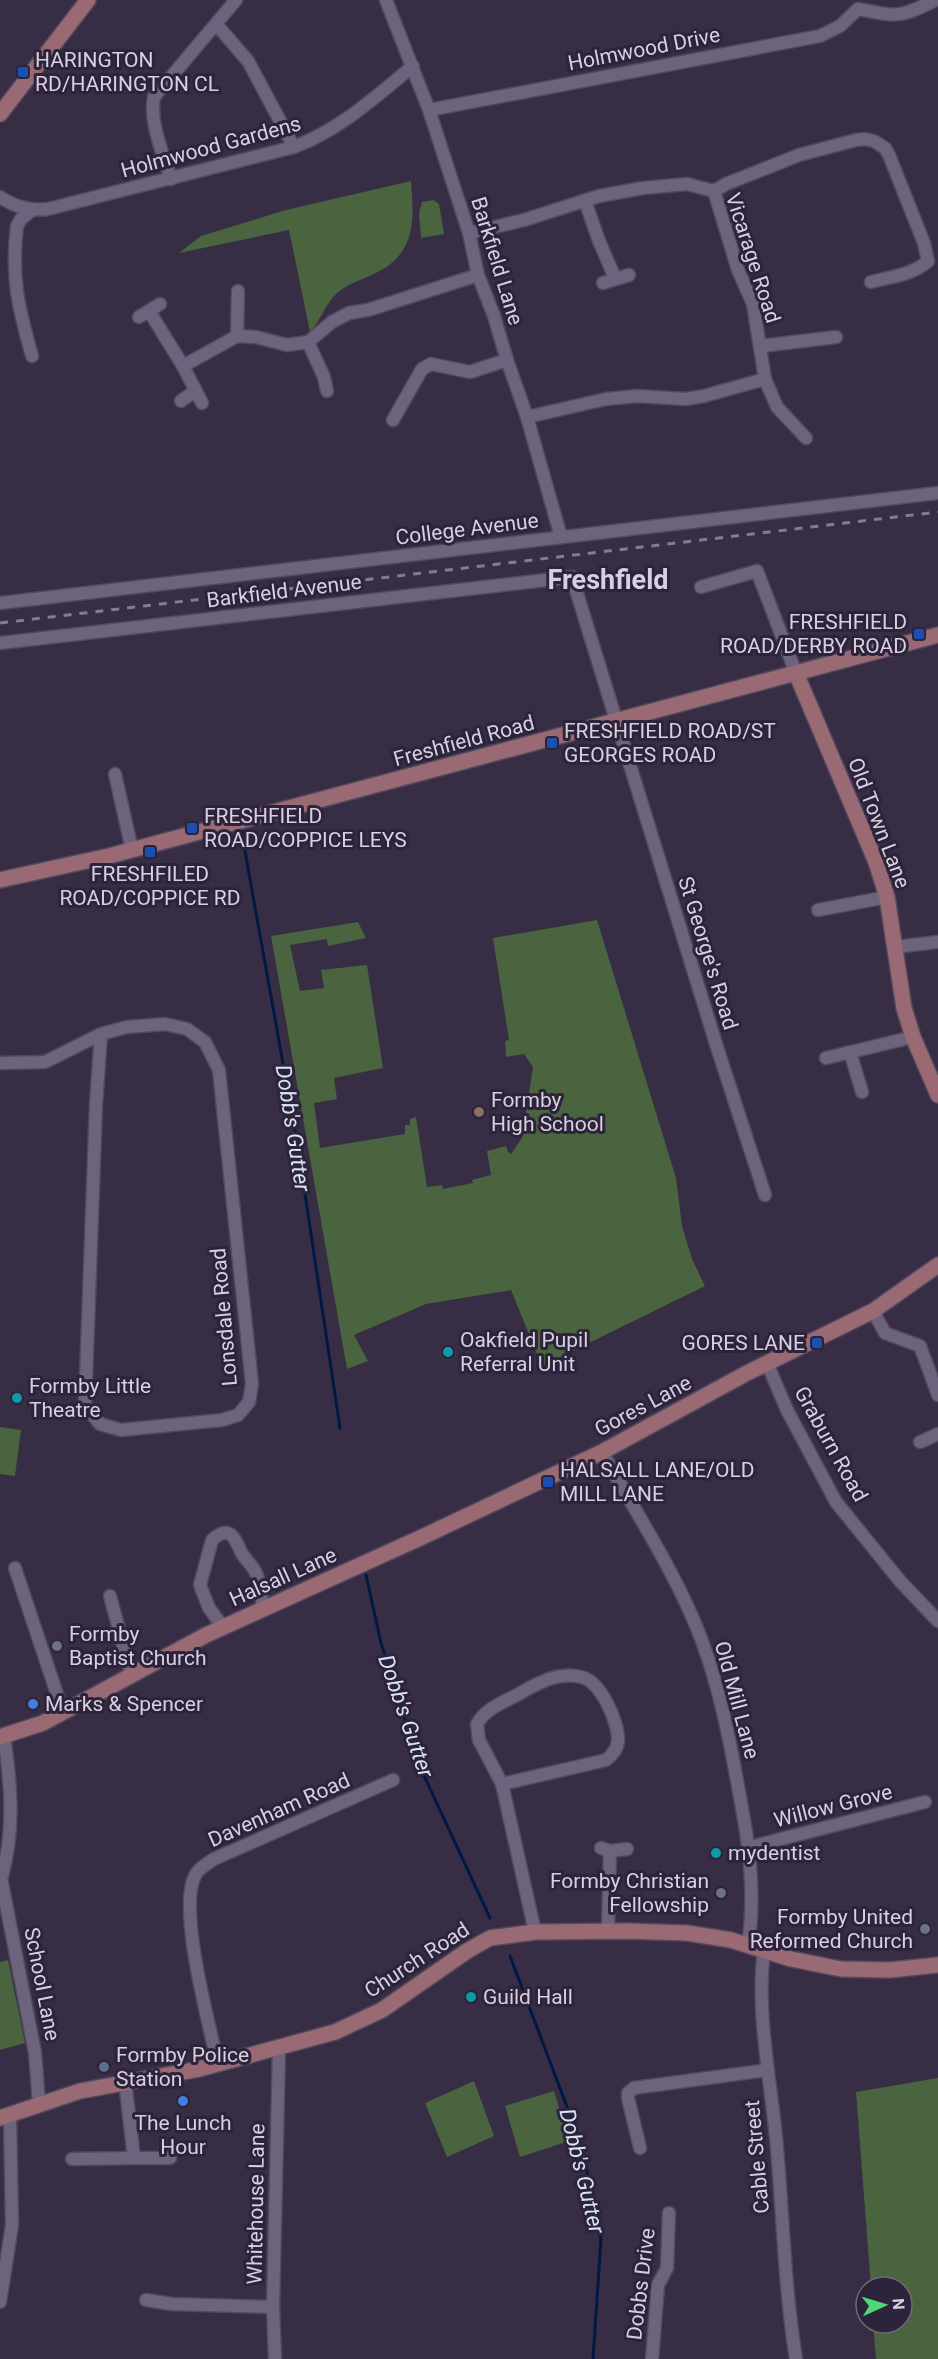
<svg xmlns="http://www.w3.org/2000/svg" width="938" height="2359" viewBox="0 0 938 2359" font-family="Roboto,sans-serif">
<rect width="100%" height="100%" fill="#372d44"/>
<!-- green -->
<g fill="#49643e">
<path d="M411,181c2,33 7,65 -26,87 -16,10 -34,13 -49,26 -11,11 -15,26 -26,38l-21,-102 -110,23 22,-17 85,-26z"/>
<polygon points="433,200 439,204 444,234 421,238 419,213 422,202"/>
<polygon points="597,920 676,1178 682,1226 692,1259 705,1286 542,1366 511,1290 426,1304 354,1335 368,1361 347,1369 271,936 358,922 366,938 328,946 327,939 290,945 300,991 324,988 321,970 367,965 383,1068 334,1078 337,1099 314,1103 320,1148 405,1134 405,1125 410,1125 410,1119 416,1117 427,1187 442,1185 443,1189 473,1183 472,1180 491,1175 487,1151 506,1146 508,1152 511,1154 522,1138 533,1067 524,1054 506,1057 505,1041 509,1040 493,938"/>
<polygon points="0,1427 21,1430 15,1476 0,1474"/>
<polygon points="8,1960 25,2043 0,2050 0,1962"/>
<polygon points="938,2078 938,2359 876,2359 873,2323 902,2323 902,2287 871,2287 856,2092"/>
<polygon points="474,2081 494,2136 447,2157 425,2103"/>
<polygon points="554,2091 569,2141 520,2157 505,2106"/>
</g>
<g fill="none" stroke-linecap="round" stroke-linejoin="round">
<!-- stream -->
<g stroke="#001944" stroke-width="3">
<polyline points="241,829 298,1147 340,1428"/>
<polyline points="366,1575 381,1643 420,1767 490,1918"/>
<polyline points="510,1956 578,2136 594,2200 601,2239 593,2359"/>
</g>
<!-- street casing -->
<g stroke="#53495d" stroke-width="15">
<g id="street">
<polyline points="386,0 429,110 469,233 478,275 494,316 507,360 527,417 561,537"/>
<path d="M858,9c40,8 41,9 78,-9"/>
<polyline points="216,24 248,61 294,147"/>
<polyline points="429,110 820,36 840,26 858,9"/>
<path d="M171,179c-8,-26 -22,-56 -17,-82l82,-97"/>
<path d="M714,191l12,-7 73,-29 57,-15 9,-1 9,2 11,7 4,7 35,88 4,18c-15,14 -39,16 -57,21"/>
<path d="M0,197c16,10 29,14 48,12l246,-62c47,-18 80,-49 119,-81"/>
<polyline points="585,201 599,241 615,278"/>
<path d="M31,211l-10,8 -4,7c-6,52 1,80 15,130"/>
<polyline points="469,233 524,220 599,196 643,188 687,184 714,191 738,270 753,304 765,379 704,396 686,399 637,396 606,399 527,417"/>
<polyline points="603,283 629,275"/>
<polyline points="149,311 183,366 202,403"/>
<polyline points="139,317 160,304"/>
<polyline points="237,336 238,291"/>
<polyline points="308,342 324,377 327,391"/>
<polyline points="761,346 836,337"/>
<polyline points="183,366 237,336 256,337 287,345 308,342 332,322 349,313 368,310 478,275"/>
<polyline points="765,379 777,407 806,438"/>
<polyline points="181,401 195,391"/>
<polyline points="393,420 422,369 431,364 470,372 507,360"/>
<polyline points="701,587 757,571 796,673"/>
<polyline points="0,603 938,493"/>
<polyline points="0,643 572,577 716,1044 765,1195"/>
<polyline points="115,774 132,850"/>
<polyline points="818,910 887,897"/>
<polyline points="895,947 938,942"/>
<polyline points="850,1052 862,1092"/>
<polyline points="826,1058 913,1037"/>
<polyline points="0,1063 45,1062 101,1034 127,1027 165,1024 187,1029 205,1042 219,1070 252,1384 249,1402 238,1415 222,1420 121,1430 100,1424 85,1406 96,1104 101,1034"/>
<polyline points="873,1311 885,1333 920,1346 938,1395"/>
<polyline points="767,1363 787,1410 836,1502 900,1581 938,1621"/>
<polyline points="920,1442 938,1434"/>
<path d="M602,1452c34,61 76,124 100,189 18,49 28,100 37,151 10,51 17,101 9,153"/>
<polyline points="15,1568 63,1712"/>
<polyline points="110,1596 131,1674"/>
<path d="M223,1627l-14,-19 -9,-23 12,-45c18,-16 23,-2 29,12 4,7 10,12 14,19 6,11 6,25 8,37"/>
<path d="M502,1784l104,-24c6,-5 11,-10 12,-19 1,-18 -17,-60 -37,-64 -26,-6 -46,8 -68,20 -14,7 -28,13 -36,27l2,16 23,44 33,148"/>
<polyline points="750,1847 925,1802"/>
<polyline points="601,1848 610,1851 627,1849"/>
<polyline points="0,1873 35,2053 39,2103"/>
<path d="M2,1876c13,-47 9,-92 2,-140"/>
<polyline points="608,1930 610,1851"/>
<path d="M764,1951c-8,58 6,127 12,186 7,74 8,148 20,222"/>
<path d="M218,2065c-9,-42 -39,-151 -24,-187 3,-9 13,-14 20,-19l179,-79"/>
<polyline points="125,2081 134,2158 170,2158"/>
<polyline points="640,2148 628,2098 628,2093 634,2088 768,2070"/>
<polyline points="72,2159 134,2158"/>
<polyline points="146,2300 172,2304 273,2307"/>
<polyline points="0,2302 12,2225 10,2114"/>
<polyline points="275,2359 273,2307 279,2049"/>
<polyline points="652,2359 658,2285 667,2268 669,2213"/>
</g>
</g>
<!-- secondary casing -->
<g stroke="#53495d" stroke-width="18">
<g id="secondary">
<polyline points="0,114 88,0"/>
<polyline points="796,673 876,862 887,897 904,1008 913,1037 938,1095"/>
<polyline points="0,880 109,856 938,635"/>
<polyline points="0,1737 43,1723 206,1635 420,1538 602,1452 747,1373 873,1311 938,1265"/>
<polyline points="0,2118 80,2091 199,2069 335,2032 382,2010 467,1951 490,1938 535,1932 627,1931 687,1933 731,1940 791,1959 841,1969 890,1970 938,1965"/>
</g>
</g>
<!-- street -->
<use href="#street" stroke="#6e637d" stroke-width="12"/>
<!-- secondary -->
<use href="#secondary" stroke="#996a74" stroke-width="15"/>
<!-- rail -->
<polyline stroke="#847c8f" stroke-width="3" stroke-dasharray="8 8" stroke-linecap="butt" points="0,623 938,512"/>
</g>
<!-- markers -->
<g fill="#1a4fb4" stroke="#2d233a" stroke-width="2">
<rect x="17" y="66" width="12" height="12" rx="3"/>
<rect x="913" y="628" width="12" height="12" rx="3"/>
<rect x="546" y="737" width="12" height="12" rx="3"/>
<rect x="186" y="822" width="12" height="12" rx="3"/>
<rect x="144" y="846" width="12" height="12" rx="3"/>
<rect x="811" y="1337" width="12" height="12" rx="3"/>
<rect x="542" y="1476" width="12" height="12" rx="3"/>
</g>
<circle fill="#8d6e63" stroke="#2d233a" stroke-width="2" cx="479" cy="1112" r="6"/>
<g fill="#0f9aa8" stroke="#2d233a" stroke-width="2">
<circle cx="448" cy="1352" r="6"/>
<circle cx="17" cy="1398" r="6"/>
<circle cx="716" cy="1853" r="6"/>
<circle cx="471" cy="1997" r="6"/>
</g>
<g fill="#6b7280" stroke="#2d233a" stroke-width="2">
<circle cx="57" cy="1646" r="6"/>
<circle cx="721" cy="1893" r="6"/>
<circle cx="925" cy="1929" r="6"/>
</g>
<g fill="#3f7fe0" stroke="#2d233a" stroke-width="2">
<circle cx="33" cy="1704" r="6"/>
<circle cx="183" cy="2101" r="6"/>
</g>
<circle fill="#5c6f8a" stroke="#2d233a" stroke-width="2" cx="104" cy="2067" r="6"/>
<g text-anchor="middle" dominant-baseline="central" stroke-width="6" stroke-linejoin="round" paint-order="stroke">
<!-- street labels -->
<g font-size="21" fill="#d7d0e0" stroke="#2d233a">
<text transform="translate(644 49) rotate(-11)">Holmwood Drive</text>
<text transform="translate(211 147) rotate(-15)">Holmwood Gardens</text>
<text transform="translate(753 258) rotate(72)">Vicarage Road</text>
<text transform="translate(497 261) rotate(73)">Barkfield Lane</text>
<text transform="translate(467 529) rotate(-7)">College Avenue</text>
<text transform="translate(284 591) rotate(-7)">Barkfield Avenue</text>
<text transform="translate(464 741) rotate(-15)">Freshfield Road</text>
<text transform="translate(879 823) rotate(69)">Old Town Lane</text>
<text transform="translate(708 953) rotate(73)">St George's Road</text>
<text transform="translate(224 1317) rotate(-95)">Lonsdale Road</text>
<text transform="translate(643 1406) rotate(-28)">Gores Lane</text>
<text transform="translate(831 1444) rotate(61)">Graburn Road</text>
<text transform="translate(283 1577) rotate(-24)">Halsall Lane</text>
<text transform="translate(737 1700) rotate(75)">Old Mill Lane</text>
<text transform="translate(833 1806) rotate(-14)">Willow Grove</text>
<text transform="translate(279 1810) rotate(-24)">Davenham Road</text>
<text transform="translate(417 1960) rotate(-33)">Church Road</text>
<text transform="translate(42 1984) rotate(79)">School Lane</text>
<text transform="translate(757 2157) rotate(-95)">Cable Street</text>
<text transform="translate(256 2204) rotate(-89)">Whitehouse Lane</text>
<text transform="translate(641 2284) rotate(-83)">Dobbs Drive</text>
</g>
<!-- poi labels -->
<g font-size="21" fill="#d7d0e0" stroke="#2d233a" text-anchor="start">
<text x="35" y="60">HARINGTON<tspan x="35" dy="24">RD/HARINGTON CL</tspan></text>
<text x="907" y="622" text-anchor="end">FRESHFIELD<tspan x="907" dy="24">ROAD/DERBY ROAD</tspan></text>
<text x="564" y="731">FRESHFIELD ROAD/ST<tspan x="564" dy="24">GEORGES ROAD</tspan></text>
<text x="204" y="816">FRESHFIELD<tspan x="204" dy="24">ROAD/COPPICE LEYS</tspan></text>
<text x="150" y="874" text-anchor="middle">FRESHFILED<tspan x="150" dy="24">ROAD/COPPICE RD</tspan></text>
<text x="491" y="1100">Formby<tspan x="491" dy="24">High School</tspan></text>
<text x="460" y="1340">Oakfield Pupil<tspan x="460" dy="24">Referral Unit</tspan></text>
<text x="805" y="1343" text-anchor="end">GORES LANE</text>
<text x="29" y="1386">Formby Little<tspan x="29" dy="24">Theatre</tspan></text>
<text x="560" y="1470">HALSALL LANE/OLD<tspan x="560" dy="24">MILL LANE</tspan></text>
<text x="69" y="1634">Formby<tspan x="69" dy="24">Baptist Church</tspan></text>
<text x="45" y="1704">Marks &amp; Spencer</text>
<text x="728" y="1853">mydentist</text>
<text x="709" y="1881" text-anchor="end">Formby Christian<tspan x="709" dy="24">Fellowship</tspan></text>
<text x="913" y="1917" text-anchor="end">Formby United<tspan x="913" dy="24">Reformed Church</tspan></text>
<text x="483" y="1997">Guild Hall</text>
<text x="116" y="2055">Formby Police<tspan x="116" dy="24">Station</tspan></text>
<text x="183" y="2123" text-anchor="middle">The Lunch<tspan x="183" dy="24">Hour</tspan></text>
</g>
<!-- water labels -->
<g font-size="22" font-style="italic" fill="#d8e4f6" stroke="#2d233a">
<text transform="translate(293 1128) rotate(81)">Dobb's Gutter</text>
<text transform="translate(406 1716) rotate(71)">Dobb's Gutter</text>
<text transform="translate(582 2171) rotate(76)">Dobb's Gutter</text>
</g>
<!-- district labels -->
<g font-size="27" font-weight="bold" fill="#d7d0e0" stroke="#2d233a">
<text x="608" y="580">Freshfield</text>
</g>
</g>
<!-- north arrow -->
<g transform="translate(884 2305) rotate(86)"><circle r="28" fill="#2d233a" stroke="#71687c" stroke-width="1.5"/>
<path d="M0-4.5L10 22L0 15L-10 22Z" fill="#4ed675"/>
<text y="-9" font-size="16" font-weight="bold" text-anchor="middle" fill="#d7d0e0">N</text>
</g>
</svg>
